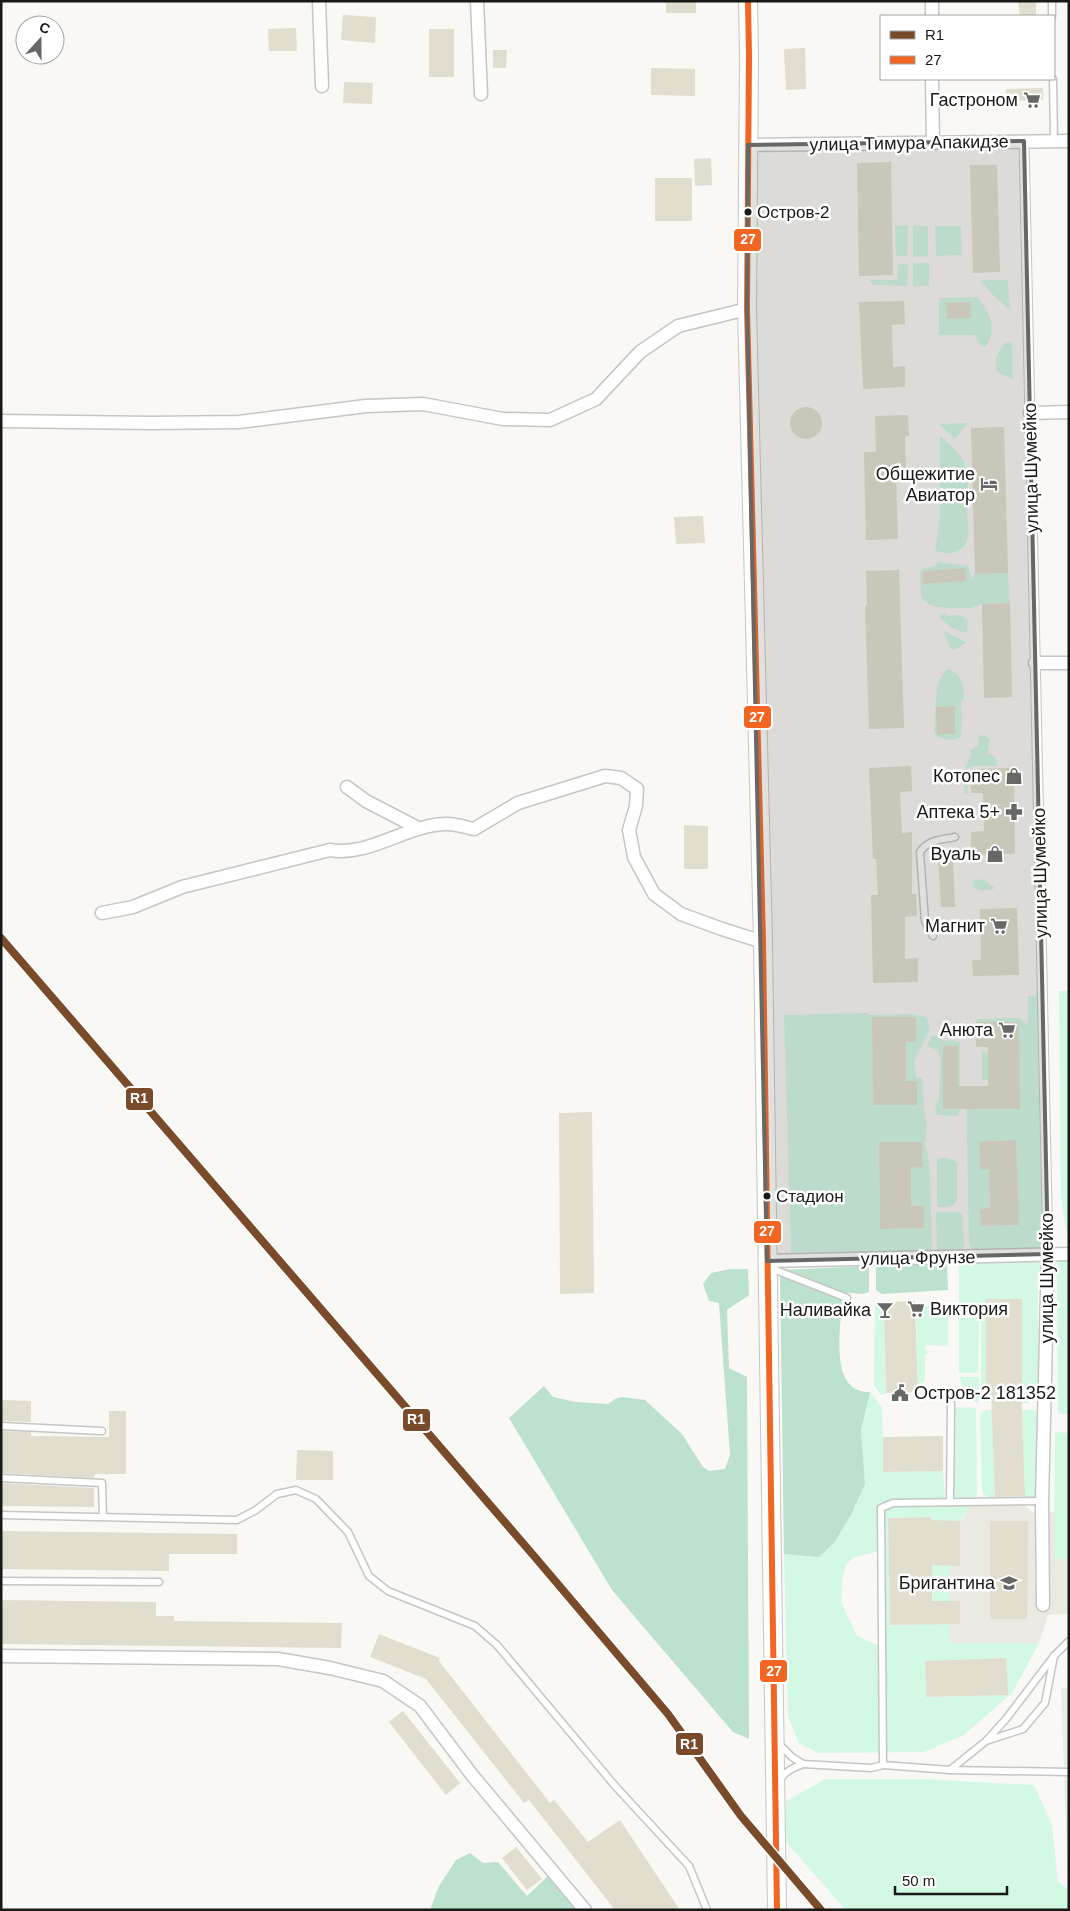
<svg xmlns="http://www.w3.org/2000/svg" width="1070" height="1911" viewBox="0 0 1070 1911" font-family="Arial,sans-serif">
<rect width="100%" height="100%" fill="#f9f8f5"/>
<!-- built -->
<g fill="#ebe9e1">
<polygon points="970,1505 1025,1505 1032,1512 1069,1512 1069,1614 1048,1615 1039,1643 949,1643 950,1521 961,1521"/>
<polygon points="1061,1688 1069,1688 1069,1878 1068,1877"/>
</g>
<!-- green -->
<g fill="#d3f8e4" fill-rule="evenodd">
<polygon points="908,225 907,256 896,256 895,226"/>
<polygon points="913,226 928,226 928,256 913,257"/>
<polygon points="935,226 961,226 962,255 936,256"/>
<rect x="913" y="263" width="16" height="23"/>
<polygon points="898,264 908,264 907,286 874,285 869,280 897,280"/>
<polygon points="980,280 1008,280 1010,310 994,296"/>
<path d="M978,297c3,6 9,12 11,18 4,10 4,24 -4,32l-4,-1 -7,-11h-35v-37zM970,302v16h-23l-1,-15z"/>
<path d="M1012,342l1,37 -16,-7c-3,-13 0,-20 8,-29z"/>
<polygon points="968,423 955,439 939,424"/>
<path d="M940,436c10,8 21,17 25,29 5,15 2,33 2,47 0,8 2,16 1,24 -2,17 -20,21 -33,14l5,-33z"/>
<path d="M938,562l30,4 4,13 3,-5 33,-1 2,30 -28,1 -11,4h-23l-17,-2 -10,-8 -1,-28 3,-2 12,-2zM965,568l1,13 -43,3 -1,-13z"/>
<path d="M944,613l5,3c7,-2 13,-1 19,4l-1,11 -4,2 -13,-6 -10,-9v-3z"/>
<polygon points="944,631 966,642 955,650 950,648"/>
<path d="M949,669l9,5 5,12 1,12 -3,2 1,16 -1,21c-8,5 -16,2 -24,-1l-3,-5 3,-46 8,-14zM954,706l1,28h-18v-27z"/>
<path d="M980,735l6,1 4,3 -2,14c6,3 9,5 10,13h-25l-6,3 1,24 -4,1v-23l7,-17 -1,-4 9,-4 -1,-8z"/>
<path d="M974,879l10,1 10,7v2c-8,0 -16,5 -21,-4z"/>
<polygon points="1059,991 1069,991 1069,1232 1066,1230 1061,1198"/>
<path d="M1040,995l4,251 -4,2 -63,3 -6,-3 -2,-5 -3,-156 11,-1 1,24 42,-1 -1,-87h-43l2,-3 41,-1 9,7v-29zM1016,1140l2,85 -37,1 -1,-17 10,-1 -1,-39h-9l-1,-27z"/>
<path d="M867,1013l1,2 42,-1 17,3 3,12 -16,32 2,16 6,1 2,31 3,17 -2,18 4,16 1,17 2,74 -141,2 -7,-238zM872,1018l34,24v39l11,1v23h-44zM922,1142l1,25 -12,1v38h13v22l-44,1 -1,-86z"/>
<path d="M932,1036h4l9,5 7,-1 8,2v67l-3,7 -20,-1 -2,-9 4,-7 2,-40 -4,-9 -10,-4zM943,1046h15v64l-15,-1z"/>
<polygon points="982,1051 988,1052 988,1080 982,1080"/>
<path d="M941,1158h7l9,4v38c-4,9 -11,7 -20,7v-46z"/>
<polygon points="936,1212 957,1212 962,1214 964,1246 963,1250 937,1251"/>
<path d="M1028,1260l14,2 -4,24v101l-10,16 -43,-1 -4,-12v-74h-22v-54zM986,1299l36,94h-36z"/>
<polygon points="1057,1261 1069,1261 1069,1414 1058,1414"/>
<polygon points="884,1302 886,1393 881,1395 874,1385 875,1303"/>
<polygon points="948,1305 948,1346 925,1345 925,1350 929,1352 925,1356 925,1379 918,1393 916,1306"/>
<polygon points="959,1318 979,1318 978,1373 959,1373"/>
<polygon points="960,1377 979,1377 979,1403 964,1398"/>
<path d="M870,1392l12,15 2,65 59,-1 2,34h25l-10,16h-10v122h89l-26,49 -49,43 -40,17 -106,1 -19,-10 -11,-27 -4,-162 36,2 14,-13 17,-28 14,-31 -4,-54zM931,1517l2,107 -43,1 -2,-107zM881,1550l1,97 -25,-11 -16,-34 1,-20 4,-18 7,-6zM1006,1658l1,37 -81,2 -1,-36z"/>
<polygon points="954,1407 976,1408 977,1495 972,1499 954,1499"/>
<path d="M986,1410h49l5,15 -1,69 -8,5 -41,1 -8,-8 -2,-78zM1022,1413l3,83 -30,1 -3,-83z"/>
<polygon points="1055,1432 1069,1433 1069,1559 1054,1559"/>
<polygon points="826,1779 923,1779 1034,1785 1052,1825 1058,1882 1069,1890 1069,1910 846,1910 785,1841 786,1801"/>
</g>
<!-- forest -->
<g fill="#bce1cd">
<polygon points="947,1264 948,1290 882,1294 876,1290 876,1266"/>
<path d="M869,1266v26l-7,2 -23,-2 3,9c-1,27 -14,92 28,91l-9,38 4,54 -14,31 -17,28 -15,14 -35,-3 -4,-284z"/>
<polygon points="730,1269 748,1269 749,1295 727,1310 729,1368 747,1377 749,1739 733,1732 612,1590 509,1418 544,1386 553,1397 576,1402 608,1404 615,1399 622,1397 645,1400 682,1434 703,1467 709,1471 725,1469 730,1455 719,1303 709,1301 703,1284 711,1273"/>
<polygon points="470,1853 483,1863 498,1862 527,1896 549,1875 578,1910 430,1910 439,1886 456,1860"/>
</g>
<!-- building -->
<g fill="#e1ded0">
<rect x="666" y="1" width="30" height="12"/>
<polygon points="1018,1 1036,1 1036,16 1020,16"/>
<polygon points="343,15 376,17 375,43 341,40"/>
<polygon points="296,28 297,51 269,51 268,29"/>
<rect x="429" y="29" width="25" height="48"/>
<polygon points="805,48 806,89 786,90 784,49"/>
<polygon points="493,50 507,50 506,68 493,68"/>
<polygon points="651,68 695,69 695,96 651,95"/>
<polygon points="344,82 373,83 372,104 343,103"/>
<polygon points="1043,88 1043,100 1006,101 1006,89"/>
<polygon points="711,158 712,185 695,186 694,159"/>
<polygon points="891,162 893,275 859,276 857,163"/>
<polygon points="970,165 997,165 1000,272 973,273"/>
<rect x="655" y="178" width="37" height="43"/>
<polygon points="904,301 905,324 892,325 893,367 905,366 905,387 863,389 859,302"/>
<polygon points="970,302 971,318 947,319 946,303"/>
<circle cx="806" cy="423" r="16"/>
<polygon points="908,415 909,436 905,436 906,474 896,474 898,539 866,540 864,452 876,452 875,416"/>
<polygon points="1004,427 1008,573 975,574 971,428"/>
<polygon points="703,516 705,543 676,544 674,517"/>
<polygon points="965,568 966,581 923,584 922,571"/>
<polygon points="899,570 904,728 869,729 865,606 867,605 866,571"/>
<polygon points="1010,603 1012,697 984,698 982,604"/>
<polygon points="955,706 955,734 937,734 936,707"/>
<polygon points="911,766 912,791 900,792 902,833 912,832 912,894 916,894 917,916 905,917 905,959 918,958 918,982 873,983 871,895 878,895 876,859 873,859 869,768"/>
<polygon points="1014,768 1015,854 971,855 971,832 984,831 983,793 971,793 971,769"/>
<polygon points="684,825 708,826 708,869 684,869"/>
<polygon points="938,857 953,857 955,907 941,907"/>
<polygon points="1017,908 1019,975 973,976 972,960 981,960 980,909"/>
<polygon points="872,1017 916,1017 916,1042 906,1042 906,1081 917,1081 917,1105 873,1105"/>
<polygon points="976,1022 1019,1022 1020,1109 943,1109 943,1046 958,1046 958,1086 988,1086 988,1047 976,1047"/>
<polygon points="592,1112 594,1293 560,1294 559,1113"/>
<polygon points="1016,1140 1019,1225 981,1226 980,1209 990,1208 989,1169 980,1169 979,1142"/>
<polygon points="879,1142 922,1142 923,1167 911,1168 911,1206 924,1206 924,1228 880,1229"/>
<polygon points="986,1299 1022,1299 1022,1413 1025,1496 995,1497 991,1393 986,1393"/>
<polygon points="915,1301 918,1392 886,1393 884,1302"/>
<polygon points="1,1400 31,1401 31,1422 1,1421"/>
<polygon points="109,1411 126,1411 126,1474 95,1474 94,1478 1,1473 1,1431 31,1432 31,1436 109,1437"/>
<polygon points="943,1436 943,1471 883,1472 883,1437"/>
<polygon points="297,1450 333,1451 333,1480 296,1480"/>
<polygon points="1,1483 94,1488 94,1507 1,1506"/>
<polygon points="931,1517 931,1520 960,1521 960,1566 932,1565 932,1601 960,1601 960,1624 890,1625 888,1518"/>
<polygon points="990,1521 1028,1521 1027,1619 990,1619"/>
<polygon points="1,1531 237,1534 237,1554 169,1554 169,1571 1,1569"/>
<polygon points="1,1600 156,1602 156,1616 174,1616 174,1621 342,1623 341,1648 1,1644"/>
<polygon points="379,1634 440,1658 439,1661 550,1803 554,1800 588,1842 620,1820 680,1910 615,1910 529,1800 524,1803 426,1679 370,1657"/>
<polygon points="1006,1658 1008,1695 926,1697 925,1661"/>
<polygon points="403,1711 460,1783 446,1795 389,1722"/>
<polygon points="516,1847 542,1879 527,1890 502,1858"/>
</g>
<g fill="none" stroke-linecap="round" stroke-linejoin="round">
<!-- service casing -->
<g stroke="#c6c6c4" stroke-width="9">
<g id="service">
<polyline points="1052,1 1052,16"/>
<polyline points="1053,79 1054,141"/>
<path d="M933,936l-8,-15 -5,-69c9,-13 21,-12 35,-15"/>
<polyline points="768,1267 847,1298"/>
<polyline points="1,1426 102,1431"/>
<polyline points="1,1478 102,1483 103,1517"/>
<polyline points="950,1501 951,1404"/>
<polyline points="1,1515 237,1520 256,1510 277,1494 296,1490 316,1499 348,1532 369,1576 388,1591 475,1626 497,1645 616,1787 689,1866 707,1910"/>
<polyline points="1,1581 159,1582"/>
<polyline points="987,1740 1006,1719 1054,1656 1069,1641"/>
<path d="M779,1744l13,13 11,7c-10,4 -18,7 -24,17"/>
<polyline points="803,1764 871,1768 883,1765 950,1770 1069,1772"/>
<polyline points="883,1765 881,1508 893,1503 1042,1501"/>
<polyline points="950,1770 986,1741 1023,1729 1045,1703 1054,1656"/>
</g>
</g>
<!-- pedestrian casing -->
<g stroke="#c6c6c4" stroke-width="11">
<polyline id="pedestrian" points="1024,141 1048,1254"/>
</g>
<!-- minor casing -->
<g stroke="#c6c6c4" stroke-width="15">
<g id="minor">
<polyline points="319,1 322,86"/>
<polyline points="477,1 481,94"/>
<polyline points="932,1 932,16"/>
<polyline points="932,79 933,143"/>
<polyline points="748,145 1069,141"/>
<polyline points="1030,413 1069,412"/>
<polyline points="1,421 151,423 239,422 366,406 423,404 503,419 550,420 596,399 640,352 678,326 747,309"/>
<polyline points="1035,663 1069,663"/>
<polyline points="347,787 366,801 418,828"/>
<path d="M102,913l31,-6 49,-20 148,-37c40,7 77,-26 117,-26 8,0 18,3 27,5l44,-26 87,-27 16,2 16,11 -1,17 -7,24 5,27 20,37 27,20 41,15 41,13"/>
<polyline points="767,1261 1069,1254"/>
<polyline points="1043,1605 1042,1501 1048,1254"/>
<polyline points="1,1656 278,1659 330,1668 383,1681 420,1706 472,1775 585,1910"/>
</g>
</g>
<!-- secondary casing -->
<g stroke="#c6c6c4" stroke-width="20">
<polyline id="secondary" points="748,1 749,56 747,309 763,942 777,1910"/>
</g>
<!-- service -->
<use href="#service" stroke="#fefefe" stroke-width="6"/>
<!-- pedestrian -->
<use href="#pedestrian" stroke="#fefefe" stroke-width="9"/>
<!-- minor -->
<use href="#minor" stroke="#fefefe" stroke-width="12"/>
<!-- secondary -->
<use href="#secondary" stroke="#fefefe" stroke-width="18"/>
<!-- bus-1 casing -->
<g stroke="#fff" stroke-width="10">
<polyline id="bus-1" points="748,1 749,56 747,309 763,942 777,1910"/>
</g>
<!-- bus-1 -->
<use href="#bus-1" stroke="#f26522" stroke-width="6"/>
<!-- rail-1 casing -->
<g stroke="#fff" stroke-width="11">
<polyline id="rail-1" points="1,938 534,1556 668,1714 741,1816 821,1910"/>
</g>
<!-- rail-1 -->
<use href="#rail-1" stroke="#7a4b2a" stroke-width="8"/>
</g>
<!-- marked area -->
<path fill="#676765" fill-opacity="0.2" stroke="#676765" stroke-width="4" stroke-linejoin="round" d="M1024,141l24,1113 -281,7 -20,-952 1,-164z"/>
<!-- icons -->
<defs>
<g id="supermarket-bare" transform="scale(1.35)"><path d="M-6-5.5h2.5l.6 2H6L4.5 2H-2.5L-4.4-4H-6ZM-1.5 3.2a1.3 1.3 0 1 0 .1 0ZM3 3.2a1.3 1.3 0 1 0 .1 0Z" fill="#676765" stroke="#fff" stroke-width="2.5" paint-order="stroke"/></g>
<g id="hotel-bare" transform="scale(1.35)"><path d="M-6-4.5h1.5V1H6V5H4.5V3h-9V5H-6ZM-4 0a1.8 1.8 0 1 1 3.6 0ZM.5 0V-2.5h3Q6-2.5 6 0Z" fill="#676765" stroke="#fff" stroke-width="2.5" paint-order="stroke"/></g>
<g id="shop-bare" transform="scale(1.35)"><path d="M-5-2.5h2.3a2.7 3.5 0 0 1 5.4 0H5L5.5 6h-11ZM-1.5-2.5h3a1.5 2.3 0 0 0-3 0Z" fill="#676765" stroke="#fff" stroke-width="2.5" paint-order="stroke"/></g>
<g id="pharmacy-bare" transform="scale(1.35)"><path d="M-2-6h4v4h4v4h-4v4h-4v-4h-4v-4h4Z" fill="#676765" stroke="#fff" stroke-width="2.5" paint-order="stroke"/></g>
<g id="bar-bare" transform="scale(1.35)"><path d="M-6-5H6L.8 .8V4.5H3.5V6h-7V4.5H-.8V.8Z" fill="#676765" stroke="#fff" stroke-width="2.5" paint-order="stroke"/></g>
<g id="civic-bare" transform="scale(1.35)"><path d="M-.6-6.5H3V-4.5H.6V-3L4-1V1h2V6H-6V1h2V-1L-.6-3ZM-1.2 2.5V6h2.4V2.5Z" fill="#676765" stroke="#fff" stroke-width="2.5" paint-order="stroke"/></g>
<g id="school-bare" transform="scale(1.35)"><path d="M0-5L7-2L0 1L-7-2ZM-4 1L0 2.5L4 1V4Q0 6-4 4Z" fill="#676765" stroke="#fff" stroke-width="2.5" paint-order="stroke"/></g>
</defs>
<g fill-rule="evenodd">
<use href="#supermarket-bare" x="1032" y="100"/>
<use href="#hotel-bare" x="989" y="484"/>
<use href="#shop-bare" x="1014" y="776"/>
<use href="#pharmacy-bare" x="1014" y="812"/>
<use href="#shop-bare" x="995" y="854"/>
<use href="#supermarket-bare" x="999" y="926"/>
<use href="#supermarket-bare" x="1007" y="1030"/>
<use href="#supermarket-bare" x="916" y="1309"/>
<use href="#bar-bare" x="885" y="1310"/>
<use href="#civic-bare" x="900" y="1393"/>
<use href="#school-bare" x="1009" y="1583"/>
</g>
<!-- markers -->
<g fill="#191917" stroke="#fff" stroke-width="2">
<circle cx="748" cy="212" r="4.5"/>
<circle cx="767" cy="1196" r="4.5"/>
</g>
<g text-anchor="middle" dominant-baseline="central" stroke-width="5" stroke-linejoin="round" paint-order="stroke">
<!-- bus labels -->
<g font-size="17" fill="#191917" stroke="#fff" text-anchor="start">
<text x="757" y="212">Остров-2</text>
<text x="776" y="1196">Стадион</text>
</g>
<!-- poi labels -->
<g font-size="18" fill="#191917" stroke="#fff" text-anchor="end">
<text x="1018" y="100">Гастроном</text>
<text x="975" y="474">Общежитие<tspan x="975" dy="21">Авиатор</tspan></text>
<text x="1000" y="776">Котопес</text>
<text x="1000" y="812">Аптека 5+</text>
<text x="981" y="854">Вуаль</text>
<text x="985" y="926">Магнит</text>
<text x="993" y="1030">Анюта</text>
<text x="930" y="1309" text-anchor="start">Виктория</text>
<text x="871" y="1310">Наливайка</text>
<text x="914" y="1393" text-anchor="start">Остров-2 181352</text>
<text x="995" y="1583">Бригантина</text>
</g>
<!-- street labels -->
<g font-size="18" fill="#191917" stroke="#fff">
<text transform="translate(909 143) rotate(-1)">улица Тимура Апакидзе</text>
<text transform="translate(1031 468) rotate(-91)">улица Шумейко</text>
<text transform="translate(1040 873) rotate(-91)">улица Шумейко</text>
<text transform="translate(918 1258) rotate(-1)">улица Фрунзе</text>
<text transform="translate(1047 1278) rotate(-90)">улица Шумейко</text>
</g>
</g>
<g stroke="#fff" stroke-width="2">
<rect x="733" y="228" width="29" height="24" rx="5" fill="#f26522"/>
<rect x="743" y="705" width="29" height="24" rx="5" fill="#f26522"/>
<rect x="125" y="1087" width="29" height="24" rx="5" fill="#7a4b2a"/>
<rect x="753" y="1220" width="29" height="24" rx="5" fill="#f26522"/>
<rect x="402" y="1408" width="29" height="24" rx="5" fill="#7a4b2a"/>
<rect x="759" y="1659" width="29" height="24" rx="5" fill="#f26522"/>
<rect x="675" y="1732" width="29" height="24" rx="5" fill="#7a4b2a"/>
</g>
<g font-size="14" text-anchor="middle" font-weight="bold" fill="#fff">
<text x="748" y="244">27</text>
<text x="757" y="722">27</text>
<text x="139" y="1103">R1</text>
<text x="767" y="1236">27</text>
<text x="416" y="1424">R1</text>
<text x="774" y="1676">27</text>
<text x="689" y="1749">R1</text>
</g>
<!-- border -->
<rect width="1070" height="1911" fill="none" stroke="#191917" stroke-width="5"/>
<!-- legend -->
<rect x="880" y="15" width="175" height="65" fill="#ffffff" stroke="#a3a3a2"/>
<rect x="890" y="31" width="25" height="8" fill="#7a4b2a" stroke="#a3a3a2"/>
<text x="925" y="40" font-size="15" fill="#191917">R1</text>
<rect x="890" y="56" width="25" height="8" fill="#f26522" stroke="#a3a3a2"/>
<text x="925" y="65" font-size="15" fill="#191917">27</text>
<!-- north arrow -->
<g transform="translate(40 40) rotate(21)"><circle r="24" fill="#ffffff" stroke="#a3a3a2"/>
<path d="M0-4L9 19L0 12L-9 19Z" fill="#676765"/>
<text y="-8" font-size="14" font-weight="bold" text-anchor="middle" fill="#191917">С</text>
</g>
<!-- scale -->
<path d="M895 1886v8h112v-8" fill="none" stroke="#191917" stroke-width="2.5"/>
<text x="902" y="1886" font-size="15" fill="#191917" stroke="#ffffff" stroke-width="4" paint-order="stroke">50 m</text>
</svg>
